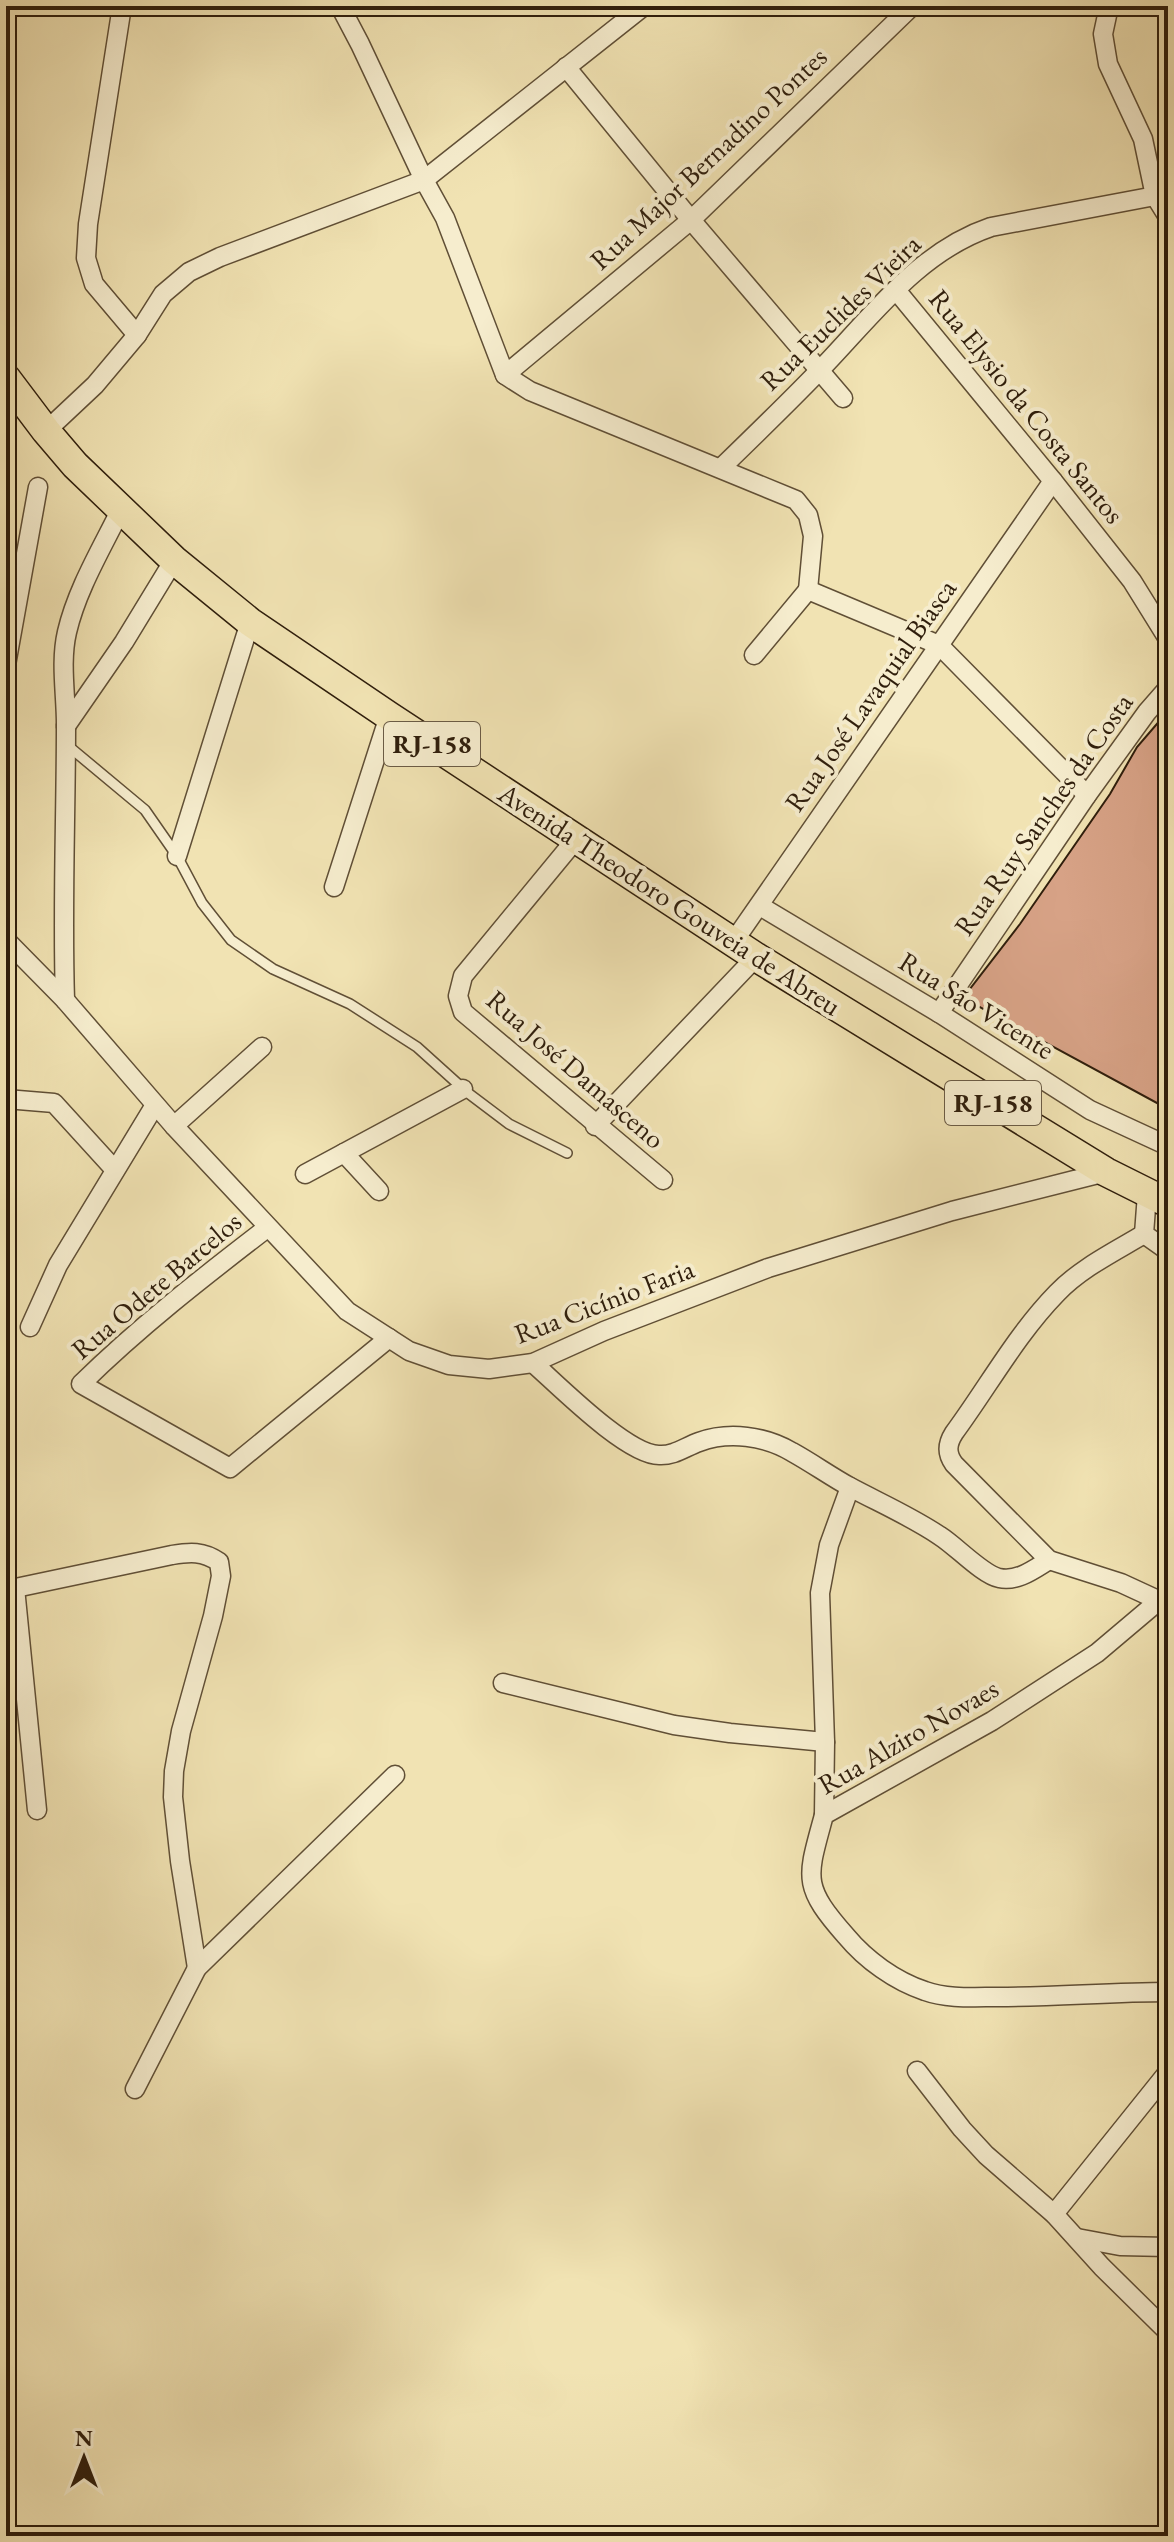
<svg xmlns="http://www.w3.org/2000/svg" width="1174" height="2542" viewBox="0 0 1174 2542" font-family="'EB Garamond',serif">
<rect width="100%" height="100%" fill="#f1e3b3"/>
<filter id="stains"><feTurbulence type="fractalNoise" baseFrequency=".0025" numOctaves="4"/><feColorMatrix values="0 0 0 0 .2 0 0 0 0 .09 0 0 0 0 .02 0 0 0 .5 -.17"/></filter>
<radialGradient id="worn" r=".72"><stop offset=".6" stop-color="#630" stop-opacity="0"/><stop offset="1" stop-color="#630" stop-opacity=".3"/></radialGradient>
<!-- building -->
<polygon fill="#d7a286" stroke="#2f1e0c" stroke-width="2" points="1168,711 1168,1109 963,998 1020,924 1110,794 1137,747"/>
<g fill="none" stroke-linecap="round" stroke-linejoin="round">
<!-- lane casing -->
<g stroke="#604f36" stroke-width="12">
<polyline id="lane" points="67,745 145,810 177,856 202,903 231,940 273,969 350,1004 417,1047 468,1093 509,1124 567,1153"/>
</g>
<!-- street casing -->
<g stroke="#604f36" stroke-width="21">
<g id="street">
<polyline points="122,6 88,224 86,258 94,284 137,335"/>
<polyline points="340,6 360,44 424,180 445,218 505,375 530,391 796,500 808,515 813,536 808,590"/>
<polyline points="1109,6 1103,34 1108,64 1143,139 1155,196 1168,217"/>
<polyline points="566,67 691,220 843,398"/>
<polyline points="896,290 1053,481 1132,581 1168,639"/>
<polyline points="505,375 691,220 909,9"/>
<polyline points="46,431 95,385 137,335 163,294 189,272 220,257 424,180 644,6"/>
<path d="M721,468c32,-31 65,-63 96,-95 53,-54 100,-121 174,-146l164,-31"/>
<polyline points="808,590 939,645 1087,795"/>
<polyline points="754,655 808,590"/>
<polyline points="6,665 38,487"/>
<polyline points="66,726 124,642 174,560"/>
<polyline points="576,839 463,976 458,996 463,1012 663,1180"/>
<polyline points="177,856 250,622"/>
<polyline points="334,887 389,716"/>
<polyline points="760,906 939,1013 1090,1110 1168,1146"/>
<polyline points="6,940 65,1000 174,1126 347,1311 409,1351 449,1365 489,1369 533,1363 604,1331 768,1268 952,1211 1106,1172"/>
<polyline points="734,941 1053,481"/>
<path d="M65,1000c-3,-92 1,-184 1,-276 0,-30 -6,-62 1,-92 10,-43 35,-84 54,-123"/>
<polyline points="939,1013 1087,795 1147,712 1168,688"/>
<polyline points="6,1099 54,1103 115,1170"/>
<polyline points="174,1126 262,1047"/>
<polyline points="595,1126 756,957"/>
<polyline points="344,1153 379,1191"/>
<polyline points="305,1174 463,1089"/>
<polyline points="1147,1194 1144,1234 1168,1251"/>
<path d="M267,1228c-65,50 -128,99 -186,156l149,84 159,-130"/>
<path d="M1144,1234c-30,18 -63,34 -87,59 -41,42 -69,94 -103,140 -7,11 -8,20 0,31l95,96 72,23 39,18"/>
<polyline points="30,1327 58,1265 155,1105"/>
<path d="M533,1363c25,22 94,92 126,92 15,1 26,-8 40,-13 30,-11 66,-6 93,10 20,11 38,24 58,35 30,16 62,30 90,49 16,10 43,39 59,42 19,4 35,-9 50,-18"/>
<polyline points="15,1588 37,1810"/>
<path d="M6,1590l166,-35c18,-3 31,-4 47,7l2,14 -8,40 -32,115 -7,40 -1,26 7,64 17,107"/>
<path d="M1168,1593l-71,60 -105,68 -168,94c-17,63 -23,70 22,121 20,24 49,45 79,55 22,8 49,6 73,6 57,0 113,-5 170,-5"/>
<polyline points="503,1683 674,1725 730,1733 825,1742"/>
<polyline points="824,1815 825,1742 820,1593 829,1545 850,1487"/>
<polyline points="917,2071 962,2129 986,2155 1054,2214 1102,2267 1168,2332"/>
<polyline points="135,2089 197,1968 395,1775"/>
<polyline points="1054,2214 1168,2072"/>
<polyline points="1077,2238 1120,2246 1168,2247"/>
</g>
</g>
<!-- primary casing -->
<g stroke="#2f1e0c" stroke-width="31">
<polyline id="primary" points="6,378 46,431 75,465 174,560 250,622 389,716 756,957 1106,1172 1168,1203"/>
</g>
<!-- lane -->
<use href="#lane" stroke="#f6edce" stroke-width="9"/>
<!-- street -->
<use href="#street" stroke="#f6edce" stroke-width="18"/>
<!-- primary -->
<use href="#primary" stroke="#f1e3b3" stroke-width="28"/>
</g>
<g text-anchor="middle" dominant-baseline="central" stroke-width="8" stroke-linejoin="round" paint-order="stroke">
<!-- shield labels -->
<g fill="#f6edce" stroke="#6b5c46" stroke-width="2">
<rect x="384" y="722" width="96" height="44" rx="6"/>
<rect x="945" y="1081" width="96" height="44" rx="6"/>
</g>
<g font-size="26" font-weight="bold" fill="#2f1e0c">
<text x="432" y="744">RJ-158</text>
<text x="993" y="1103">RJ-158</text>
</g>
<!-- street labels -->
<g font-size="28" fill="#2f1e0c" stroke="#f6edce">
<text transform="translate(708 158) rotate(-43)">Rua Major Bernadino Pontes</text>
<text transform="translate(840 312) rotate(-44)">Rua Euclides Vieira</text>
<text transform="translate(1027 406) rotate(51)">Rua Elysio da Costa Santos</text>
<text transform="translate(870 695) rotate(-55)">Rua José Lavaquial Biasca</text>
<text transform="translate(1043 814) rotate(-55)">Rua Ruy Sanches da Costa</text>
<text transform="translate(670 899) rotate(33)">Avenida Theodoro Gouveia de Abreu</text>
<text transform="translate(977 1005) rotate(32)">Rua São Vicente</text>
<text transform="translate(576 1069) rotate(41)">Rua José Damasceno</text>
<text transform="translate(156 1285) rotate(-40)">Rua Odete Barcelos</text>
<text transform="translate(604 1301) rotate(-21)">Rua Cicínio Faria</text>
<text transform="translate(908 1736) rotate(-30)">Rua Alziro Novaes</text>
</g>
</g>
<!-- margin -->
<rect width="1174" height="2542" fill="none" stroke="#f1e3b3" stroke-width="32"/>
<rect x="8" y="8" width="1158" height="2526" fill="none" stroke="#2f1e0c" stroke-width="4"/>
<rect x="16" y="16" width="1142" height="2510" fill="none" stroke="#2f1e0c" stroke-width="2"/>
<!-- north arrow -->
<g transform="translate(84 2458)" stroke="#f6edce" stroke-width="6" paint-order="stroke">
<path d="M0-6L14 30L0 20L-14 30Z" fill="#2f1e0c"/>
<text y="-12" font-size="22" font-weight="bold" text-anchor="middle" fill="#2f1e0c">N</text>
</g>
<rect width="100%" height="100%" filter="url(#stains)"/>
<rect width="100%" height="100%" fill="url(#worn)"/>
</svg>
